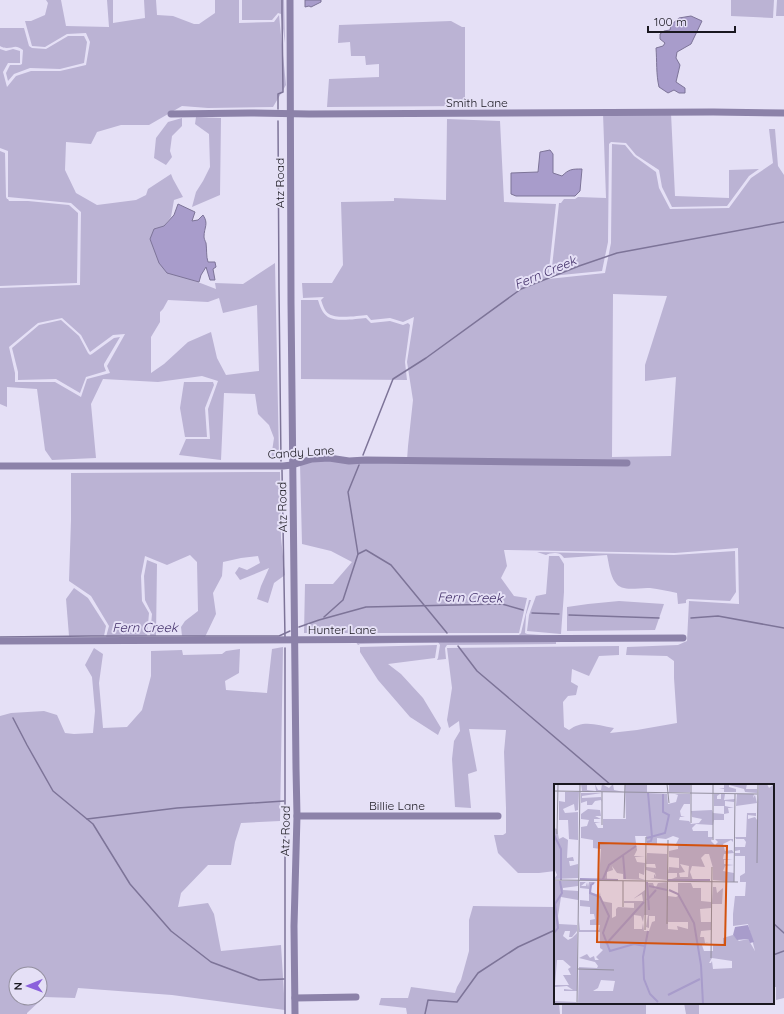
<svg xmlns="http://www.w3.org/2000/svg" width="784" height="1014" viewBox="0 0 784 1014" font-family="Quicksand,sans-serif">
<rect width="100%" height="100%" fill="#e5e0f6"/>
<!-- green -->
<g fill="#bbb3d4" fill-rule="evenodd">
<path d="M46,0h15l5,26 43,1 -2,-27h6v23l32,-5 -1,-18h12l1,15 16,1 21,8h5l16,-11v-13h24v23l35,-1 5,-7 7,70 -13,22 -65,1 -26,-2 -33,19h-28l-24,7 -6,12 -25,-2 -1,28 11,23 21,12 39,-5 10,-5 2,-6 23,-15 2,5 10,18 -9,3 -3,17 -7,9 -10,3 36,50 26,10 -1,-6 28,1 32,-21 4,194 -8,1 3,-20 -5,-13 -11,-11 -3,-20 -31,-1 -3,67 -42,-5 7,-16h24l-2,-30 10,-28 -16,-5 -44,6 -55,-3 -12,25 5,54 -44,2 -7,-10 -8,-61 -30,-2v20l-7,-3v-116l80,-3 1,-73 -10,-9 -63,-6v-46l-8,-3v-99l6,2 7,-2 7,2v12h-12l-5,9 4,15 9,-11 15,-5h29l26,-6 4,-23 -4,-9 -19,1 -22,13 -13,-1 -7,-25h6l14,-6 3,-12zM219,298l4,15 34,-8 2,66 -33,4 -9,-17 -6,-26 -23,10 -24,22 -13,9v-36l9,-15v-10l3,-3 5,-9 40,2zM62,318l19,17 9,17 23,-17 12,-1 -18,32 3,7 -23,6 -6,18 -26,-15h-40v-9l-6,-26 29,-24z"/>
<polygon points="242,0 284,0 285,43 281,14 278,13 272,20 242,20"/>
<polygon points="731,0 774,0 773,18 731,16"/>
<polygon points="777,0 784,0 784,16 776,16"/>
<polygon points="451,21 462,27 465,27 465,106 327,107 329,79 379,77 379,64 366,65 365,56 351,56 350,42 338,43 339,25"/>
<path d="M0,28h24l5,18 3,2 14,1 22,-13h16l3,6 -3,21 -24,6 -30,-1 -16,6 -6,7 -2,-8 4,-8h10l2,-1 1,-14c-8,-6 -9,-2 -16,-2 -2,0 -6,-1 -7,-2z"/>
<polygon points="603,113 671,113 675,196 729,198 729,170 759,169 749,176 727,206 672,207 662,187 659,170 636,155 626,143 611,142 609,144 608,242 602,271 551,276 559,203 561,203 564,199 575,199 578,197 606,198"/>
<polygon points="196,117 221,118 220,195 192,207 196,192 203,181 210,167 209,134 195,124"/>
<polygon points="182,118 182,126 172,136 170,151 172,157 166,165 154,158 156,138 168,122"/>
<path d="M447,119l53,2 4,81 52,2 -8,75 57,-6 6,-30 1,-99 13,1 9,11 22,16 3,16 11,21 59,-1 22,-30 22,-15 -4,-34h6l3,37 6,9v823l-8,2v-13h-3v-202h-218v86l-16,2h-21l-20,-20 -4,-18h9l3,-2v-25l-2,-56 2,-22 -37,-1 8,42 -9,3 3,34 -16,-1 -3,-48 2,-18 6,-10 -1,-10 -10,7 -2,-8 5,-32 -5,-40 172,-2v9l-20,1 -10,20 -17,-7 -1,13 7,4 -2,9 -8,1 -5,6 1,25 5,3c14,-11 28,-5 45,-2l-4,5 27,-3 40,-7 -3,-45v-17l-7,-5 -41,-1 1,-8 51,-2 9,-4 2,-40 50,3 -1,-56 -63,5 -171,-3 3,16 -6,12 13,18 13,2 -8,35h-215l1,-49h28l19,-22 -21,-11 -29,-7 -2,-81 12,-4 95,1 1,-14 5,-46 -6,-38 7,-45 -11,5 -13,-4 -19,2 -4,-5c-9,1 -31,4 -38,-1 -5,-3 -6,-9 -8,-14l3,-3 -21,1 -1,-15h30l11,-18 -2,-63 53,-1v-3l52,2zM613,294l54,2 -22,69v16l31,-4 -5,79 -59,1z"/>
<polygon points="0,151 5,153 6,197 7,199 8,199 9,201 28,201 69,205 78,213 77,283 0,286"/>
<path d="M301,300h17c2,6 4,13 10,17 8,5 28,2 38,1l5,5 19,-2 13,4 5,-2 2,2 -5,37 2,18 -106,-1z"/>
<polygon points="61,320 79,336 88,353 90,355 92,354 114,338 120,337 104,364 104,366 106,371 86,377 80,393 56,379 18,380 18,372 12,348 39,325"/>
<polygon points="184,382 213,382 214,385 205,408 207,437 185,437 180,408"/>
<polygon points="280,472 281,538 285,575 274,583 268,603 257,599 261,586 269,568 240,580 235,573 239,567 247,570 260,563 258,556 241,558 223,562 222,576 213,593 216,614 205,637 182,636 181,627 185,621 198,611 197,562 190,555 167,565 145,556 141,576 142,601 149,613 147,636 106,637 109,626 91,596 69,581 71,520 71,473"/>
<path d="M735,551l1,41 -6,9 -42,-2 -2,1v3l-8,1 -1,-11c-9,-2 -18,-4 -27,-5 -11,-1 -28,5 -35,-6 -5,-7 -6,-18 -8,-27l-43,3c-1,-1 -2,-3 -4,-4 -4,-2 -11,-1 -14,1l-9,-3 137,3z"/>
<polygon points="549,556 559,556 564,564 564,592 561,634 527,631 529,615 536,596 546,594"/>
<polygon points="147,560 157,564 156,636 150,636 152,614 145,600 144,576"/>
<polygon points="74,588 88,598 106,626 104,636 69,636 66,599"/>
<polygon points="529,600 531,600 526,615 525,633 527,634 556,636 556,644 447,645 445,648 446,659 437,660 438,658 440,645 438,642 360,644 358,645 351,636 519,635 521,633"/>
<polygon points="619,601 664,604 655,630 567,631 567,607 588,604"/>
<polygon points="437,645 435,658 388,664 401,674 423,698 441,728 438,735 410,717 378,680 360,652 360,647"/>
<path d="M283,647l-3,174 -39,2 -6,19 -4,23h-23l-27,28 -3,14 30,-4 6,11 7,37 60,-6 4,65 -113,-15 -94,-7 -3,10 -31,-1 -17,16v1h-27v-298l11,-3 33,-2 13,4 8,18 9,1 19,-1 2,-22 -3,-34 -7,-12 9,-17 9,6 -4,29 4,45 24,-1 15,-17 9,-34v-25l31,-1 1,5 39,-1 4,-3 14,-2 -1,24 -14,8 1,9 41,3 5,-44zM16,974h24v24h-24z"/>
<polygon points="473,906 555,907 555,1003 559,1003 560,1014 407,1014 406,1008 379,1005 381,998 408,998 411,987 455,993 457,987 461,980 469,951 469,920"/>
<rect x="562" y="1003" width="84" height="11"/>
<polygon points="684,1003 699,1003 699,1014 686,1014"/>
</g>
<!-- water -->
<g fill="#a89ccb" stroke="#7d7498">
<polygon points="305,0 321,0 321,2 311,7 309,6 305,7"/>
<path d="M691,16l11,5 -11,23 -14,8 -1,6 4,7 -4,17 9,6v5h-6l-5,-3 -6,3 -9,-6c-3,-13 -2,-26 -3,-39l7,-2 2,-3 -5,-4v-5l4,-3 6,-1 1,-5 8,-7z"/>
<path d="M550,150l3,4v19l9,3c7,-7 10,-7 20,-7l-2,22 -5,5h-59l-5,-2v-21l27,-1 2,-20z"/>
<path d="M178,204l17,8 -3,9 6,-1 5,-5c6,9 1,12 1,22 0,1 1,4 2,6 1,7 0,13 2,19h7l1,5 -3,2 2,11h-5l-4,-13 -5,8 -2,7 -32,-9 -8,-10 -9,-24 4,-10 10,-3 10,-11z"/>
</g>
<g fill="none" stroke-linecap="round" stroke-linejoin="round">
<!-- stream -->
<g stroke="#7d7498" stroke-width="1.5">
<polyline points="278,109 278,94 283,92 282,13 282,0"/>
<polyline points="278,121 279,290 281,461"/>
<polyline points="363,455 393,379 426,358 521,289 579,266 617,253 784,222"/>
<polyline points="282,470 285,637"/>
<polyline points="358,554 366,550 391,565 447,633"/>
<polyline points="532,613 559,614"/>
<polyline points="569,615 659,618"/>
<polyline points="324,617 343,600 358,554 348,492 359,465"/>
<polyline points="691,618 718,616 784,628"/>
<polyline points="299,627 319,620 366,607 502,604 523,610"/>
<polyline points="0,637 91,636 279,636 290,631"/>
<polyline points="458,646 477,671 611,785"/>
<polyline points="13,718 27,745 53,791 93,824 130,884 171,931 211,962 259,980 284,979"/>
<polyline points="87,819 177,808 284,801"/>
<polyline points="773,923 784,933"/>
<polyline points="773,955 784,951"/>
<polyline points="285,1014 285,648"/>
<polyline points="425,1014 428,1000 457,1002 478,973 518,947 555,930"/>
</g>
<!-- minor -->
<g stroke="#8c82a9" stroke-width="7">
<polyline points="290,0 291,302 296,768 297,816 294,926 295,1014"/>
<polyline points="171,114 250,113 309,114 713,112 784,113"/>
<polyline points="0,466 283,466 292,465 312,459 329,458 349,461 366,460 627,463"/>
<polyline points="0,641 683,638"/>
<polyline points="297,816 498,816"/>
<polyline points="295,998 356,997"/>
</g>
</g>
<g text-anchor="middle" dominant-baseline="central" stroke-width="4" stroke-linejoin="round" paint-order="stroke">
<!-- street labels -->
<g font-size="12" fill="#1a1820" stroke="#e5e0f6">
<text x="477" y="102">Smith Lane</text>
<text transform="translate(279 183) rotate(-90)">Atz Road</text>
<text transform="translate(301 452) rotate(-4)">Candy Lane</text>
<text transform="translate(282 507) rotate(-91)">Atz Road</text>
<text x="342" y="629">Hunter Lane</text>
<text x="397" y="805">Billie Lane</text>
<text transform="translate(285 831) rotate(-89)">Atz Road</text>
</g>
<!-- water labels -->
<g font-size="13" font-style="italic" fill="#43306a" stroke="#e5e0f6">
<text transform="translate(545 272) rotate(-23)">Fern Creek</text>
<text transform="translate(470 597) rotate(1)">Fern Creek</text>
<text x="145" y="627">Fern Creek</text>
</g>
</g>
<!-- overview -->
<g transform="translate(554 784)">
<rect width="220" height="220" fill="#e5e0f6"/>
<path d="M27,0l6,1v5l9,1 -1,-7 3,6h3l1,-6 7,4 4,-4 1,6 10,2 -42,-1zM71,0h22v9l20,1 1,10 8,-2 2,-7 -3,-1h15v10h-6l-4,7 1,5 4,1h-5l-1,3 10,1 2,3 8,-1 3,-4 -10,-2 -1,-6 21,-1 1,3 11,1v-8h-10v-12h6l-3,2v3h4v-5h4l-1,6 11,-1 -1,3 -9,-1v5l9,2h-6l1,5 -5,1v6h-10l-1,5 -17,-1 -4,4 1,3h15v6h5l-2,4 4,4 3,-3 -3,-3h18v3l-2,-2 -8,4 2,7 7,-1 2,3 -10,1 -1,5h10l-9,1v4l10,1 -9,1 -2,5 11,2v9l-21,-2v-12l-4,-14h-4l-4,4 4,9 -13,-1 -2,6 3,8h-24l8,-3v-4h-9l1,-6 10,1v-10l-10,-1v-6l9,-2v-3h-3l4,-8 -6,-2 -7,3 -9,-1v6h-10l-1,-8h-11l2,14 -3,6h11l-10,1 2,5 8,1 -1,12 -5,-2v5l6,2 -22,-1v-5l-6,-1 -5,-7 1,4 -6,2v7h-8l2,-30 -8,-1v-8l-12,-2v-11l6,-1 2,-6 -8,-1v-5l7,-5 12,1 1,6h-6l6,3h-7v3h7l-6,1 3,5h5v-9h23zM126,80l9,2 -1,11h-8l-1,-4 6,-1zM136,0v8h-21v-7zM170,0h23l-1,5h11v4l-12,-1 -1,-3 -15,-4v2l7,2v3h-12v-3l-5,-1h5zM205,0h8l2,4 5,-4v220h-196l1,-37 18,1 1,-2 -3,-4 -16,-4 8,-4 3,4 4,-2 1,4h4l-3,-3 7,-7 -3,-2v-16h-21v-11l1,9h19l1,-5h-10v-5l5,-1 -1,-5h-4v-7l-10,-1v-6l9,1v-12l-9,-1v-6h6l-5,4h5l1,-4 1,5 1,-5h7l-4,2 -2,8 9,3 1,-3 1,9 11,2v15l4,-2v-7l2,-2 16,1v-5h-10v-2h19l-1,-7 -9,5 12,-9 1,-7h7l2,6 3,-6 10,-1v14l8,1 2,-1v-13h13l2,5h8v13l10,1v6l-11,1 1,13h10v8l-10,1 -1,6h4l1,6 4,-1 -7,3 2,6h9v-6h10v-7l10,-3 6,6 9,-2 7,12 -7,-27 -15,2v-12l2,-18h10l1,-14h-6v-6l5,-3v-17h-10v-3h5v-3l-5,1v-4h10l1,-5 -2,-3h-8l-1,-2h11l1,-24h9v3l-8,-1v4l7,-2 2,3zM80,131l7,1 2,6 1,-7h4l-2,12 3,1v-12h6v5l-3,1 -3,9h-5l-1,-8 -1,6h-8zM114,138h20v7l-11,-3 1,4 -10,-1zM158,174l20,3v7l-19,1 -1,-8 -1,2h-2zM47,196l14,1 -2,10h-20l5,-3zM11,8h14l-1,18 -3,1 -1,-7 -11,5 2,4 13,-1v28l-9,-1 -1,-19h-9v-19l6,1zM27,9h21l-20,3v2l19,-1 1,5 -1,-2 -6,1 -3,4h-5v-4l-6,2zM183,10h17l-1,4 2,-3 2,8 -21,3zM0,44l3,1 2,10 4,-2 5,3 -1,18 6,-1 1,4h-5l1,5 8,-2v14l-24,1 3,-4 -3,-7zM93,69l20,1v26l-17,-2h4v-4l2,3 -1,-4 -9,-3v-3l10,1 -1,-4h-9zM0,97h24v5l-15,2v2l15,1v9l-17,-3 -3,19 1,8 18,1v6l-5,6h-3l1,-6h-5l-2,5 5,4 4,-2 5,-5v58h-13v-2l9,1 -6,-4 -12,1v14l21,1v2h-22zM3,176h6l8,7 -3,2 3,6h-8l6,10h-14zM159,103h3l1,6 6,-5 -1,16h-10z" fill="#bbb3d4" fill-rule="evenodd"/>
<path d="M194,141l6,17 -4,1 -2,-4 -11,1 -4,-5 2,-8z" fill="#a89ccb"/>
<path fill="none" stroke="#a89ccb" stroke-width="2" d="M0,51l7,14v31M93,54l18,-5 4,-18 -6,-3v-18M93,58l4,-1 1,-4 -4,-44M69,71l2,24M26,95l38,1M49,95l6,-14 27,-19M114,96h42M93,98l2,28M40,99l-3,2 -1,8 10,4 9,19 -6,17 7,18 24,-7 11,2M95,102l18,4M115,106l9,4 16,29 7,42 2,39M93,116l9,-10M94,147l-5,26 1,22 6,15 8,8M0,149l4,-5 -3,-24 7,-11 -2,-12M52,160l38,-42M114,211l32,-16"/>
<path fill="none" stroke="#9490a0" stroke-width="1" d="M113,0l2,19M0,7l203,3M70,34l1,-34M137,39v-39M48,41v-33M3,50l1,-50M159,56v-56M203,79l1,-79M0,96l184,2M180,98l1,-88M69,123v-26M113,140l1,-84M91,146l1,-93M157,174l1,-91M24,185l36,1M23,220l3,-220"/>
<path fill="#d3520e" fill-opacity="0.15" stroke="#d3520e" stroke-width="2" d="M45,59l128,3 -2,99 -128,-3z"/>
<rect width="220" height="220" fill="none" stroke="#1a1820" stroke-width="2"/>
</g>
<!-- north arrow -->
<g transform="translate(28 986) rotate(269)"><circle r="19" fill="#e5e0f6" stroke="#9490a0"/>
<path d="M0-3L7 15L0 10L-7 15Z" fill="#8b61dc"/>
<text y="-6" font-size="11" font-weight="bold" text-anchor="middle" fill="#1a1820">N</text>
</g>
<!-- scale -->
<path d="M648 26v6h87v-6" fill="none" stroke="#1a1820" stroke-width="2"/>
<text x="654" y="26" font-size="12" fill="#1a1820" stroke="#e5e0f6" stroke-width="3" paint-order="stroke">100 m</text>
</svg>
